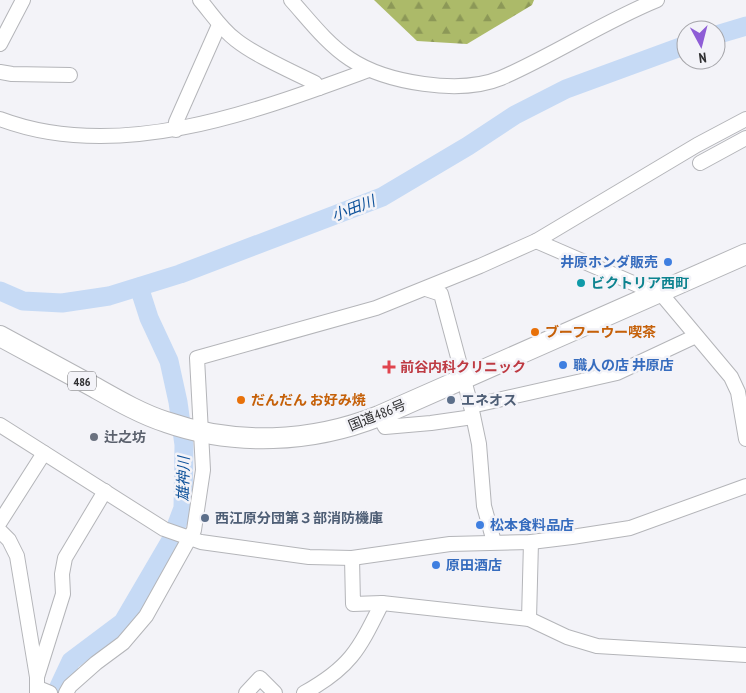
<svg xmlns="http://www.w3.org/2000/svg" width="746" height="693" viewBox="0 0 746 693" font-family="'PT Sans Narrow','Noto Sans JP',sans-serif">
<defs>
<pattern id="forest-firs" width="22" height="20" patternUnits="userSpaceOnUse" patternTransform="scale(1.25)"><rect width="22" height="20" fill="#acba69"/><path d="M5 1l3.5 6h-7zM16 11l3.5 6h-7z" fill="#8c9857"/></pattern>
</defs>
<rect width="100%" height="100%" fill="#f3f3f8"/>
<!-- forest -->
<polygon fill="url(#forest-firs)" points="374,0 534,0 532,5 467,44 417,41"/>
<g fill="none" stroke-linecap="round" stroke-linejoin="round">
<!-- river -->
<g stroke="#c6daf5" stroke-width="19">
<polyline points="716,35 746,26"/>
<polyline points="0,291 23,301 62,303 109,296 180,274 382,197 468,146 515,115 566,89 686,45"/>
<polyline points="56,693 71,661 123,622 171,540 183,508 184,445 178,402 169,361 149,318 139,287"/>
</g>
<!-- minor casing -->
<g stroke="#b4b5b9" stroke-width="16">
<g id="minor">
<path d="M200,0c12,14 21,29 36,40 20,16 55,31 79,43l4,5"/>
<path d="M291,0c18,20 36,44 59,59 36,24 110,36 151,19 53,-23 102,-56 156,-78"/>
<polyline points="0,44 23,0"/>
<polyline points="0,72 12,74 70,75"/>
<path d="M0,119c119,45 257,-8 369,-49"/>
<polyline points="176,130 176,122 219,25"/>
<polyline points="700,163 746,138"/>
<polyline points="536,241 663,296 731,377 738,392 746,439"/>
<polyline points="426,289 441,294 471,406 479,444 484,506 494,542"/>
<polyline points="471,406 617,373 696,336"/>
<polyline points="379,416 385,427 431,423 473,417"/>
<polyline points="0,425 164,529 201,542 309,557 352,558 450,544 531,542 572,537 630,528 746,486"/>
<polyline points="0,522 44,453"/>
<polyline points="0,531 9,540 17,556 37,677 37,693"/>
<polyline points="352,558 353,604 382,603 529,619 567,637 597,646 746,655"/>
<polyline points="529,619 531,542"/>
<polyline points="37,677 63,594 62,574 65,558 105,491"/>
<polyline points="38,688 50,693"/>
<polyline points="66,693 70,686 96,663 123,643 146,616 194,530 203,470 197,358 376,308 480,266 536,241 697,145 746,119"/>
<polyline points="246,693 260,678 275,693"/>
<path d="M304,693c47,-26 55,-44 78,-90"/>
</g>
</g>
<!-- highway casing -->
<g stroke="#b4b5b9" stroke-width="22">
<path id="highway" d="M0,336c31,17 63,34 94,51 23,13 47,27 72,35 69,24 145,21 213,-6l367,-162"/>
</g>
<!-- minor -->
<use href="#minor" stroke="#fff" stroke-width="14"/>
<!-- highway -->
<use href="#highway" stroke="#fff" stroke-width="20"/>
</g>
<!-- markers -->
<g fill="#3f7fe0" stroke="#f3f3f8" stroke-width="2">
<circle cx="668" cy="262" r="5"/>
<circle cx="563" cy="365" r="5"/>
<circle cx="480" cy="525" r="5"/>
<circle cx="436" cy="565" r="5"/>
</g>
<circle fill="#0f9aa8" stroke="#f3f3f8" stroke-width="2" cx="581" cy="283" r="5"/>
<g fill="#e8710a" stroke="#f3f3f8" stroke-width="2">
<circle cx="535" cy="332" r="5"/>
<circle cx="241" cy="400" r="5"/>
</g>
<path fill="#e0444e" stroke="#f3f3f8" stroke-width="2" d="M386.5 359.5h5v5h5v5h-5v5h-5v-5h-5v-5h5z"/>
<g fill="#5c6f8a" stroke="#f3f3f8" stroke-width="2">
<circle cx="451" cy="400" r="5"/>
<circle cx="205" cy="518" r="5"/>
</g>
<circle fill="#6b7280" stroke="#f3f3f8" stroke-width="2" cx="94" cy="437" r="5"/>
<g text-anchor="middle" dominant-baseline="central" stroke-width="5" stroke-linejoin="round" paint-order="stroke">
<!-- shield labels -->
<rect fill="#f3f3f8" stroke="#6a6a6d" stroke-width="1" x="68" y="371.5" width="28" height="19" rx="4"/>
<g font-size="12" font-weight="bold" fill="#303032">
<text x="82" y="381">486</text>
</g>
<!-- shop labels -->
<g font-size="14" font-weight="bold" fill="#366cbe" stroke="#f3f3f8" text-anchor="start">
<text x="658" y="262" text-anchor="end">井原ホンダ販売</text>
<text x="573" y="365">職人の店 井原店</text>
<text x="490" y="525">松本食料品店</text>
<text x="446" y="565">原田酒店</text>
</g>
<!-- culture labels -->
<g font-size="14" font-weight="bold" fill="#0d838f" stroke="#f3f3f8" text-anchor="start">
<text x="591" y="283">ビクトリア西町</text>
</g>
<!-- food labels -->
<g font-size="14" font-weight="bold" fill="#c56008" stroke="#f3f3f8" text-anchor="start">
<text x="545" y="332">ブーフーウー喫茶</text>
<text x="251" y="400">だんだん お好み焼</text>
</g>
<!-- health labels -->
<g font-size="14" font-weight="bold" fill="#be3a42" stroke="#f3f3f8" text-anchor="start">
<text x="400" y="367">前谷内科クリニック</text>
</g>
<!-- service labels -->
<g font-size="14" font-weight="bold" fill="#4e5e75" stroke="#f3f3f8" text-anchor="start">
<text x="461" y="400">エネオス</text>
<text x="215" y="518">西江原分団第３部消防機庫</text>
</g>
<!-- street labels -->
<g font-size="14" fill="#303032" stroke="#f3f3f8">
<text transform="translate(377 415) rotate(-22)">国道486号</text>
</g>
<!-- worship labels -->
<g font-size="14" font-weight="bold" fill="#5b616d" stroke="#f3f3f8" text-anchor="start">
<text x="104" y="437">辻之坊</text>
</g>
<!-- water labels -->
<g font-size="15" font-style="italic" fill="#0d519a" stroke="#f3f3f8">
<text transform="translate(353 208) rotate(-21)">小田川</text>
<text transform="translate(183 479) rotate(-89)">雄神川</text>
</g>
</g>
<!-- north arrow -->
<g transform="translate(701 45) rotate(173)"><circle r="24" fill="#f3f3f8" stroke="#a5a5a9"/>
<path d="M0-4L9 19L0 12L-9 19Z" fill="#8e5dd6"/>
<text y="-8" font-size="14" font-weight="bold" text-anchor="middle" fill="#303032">N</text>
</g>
</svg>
